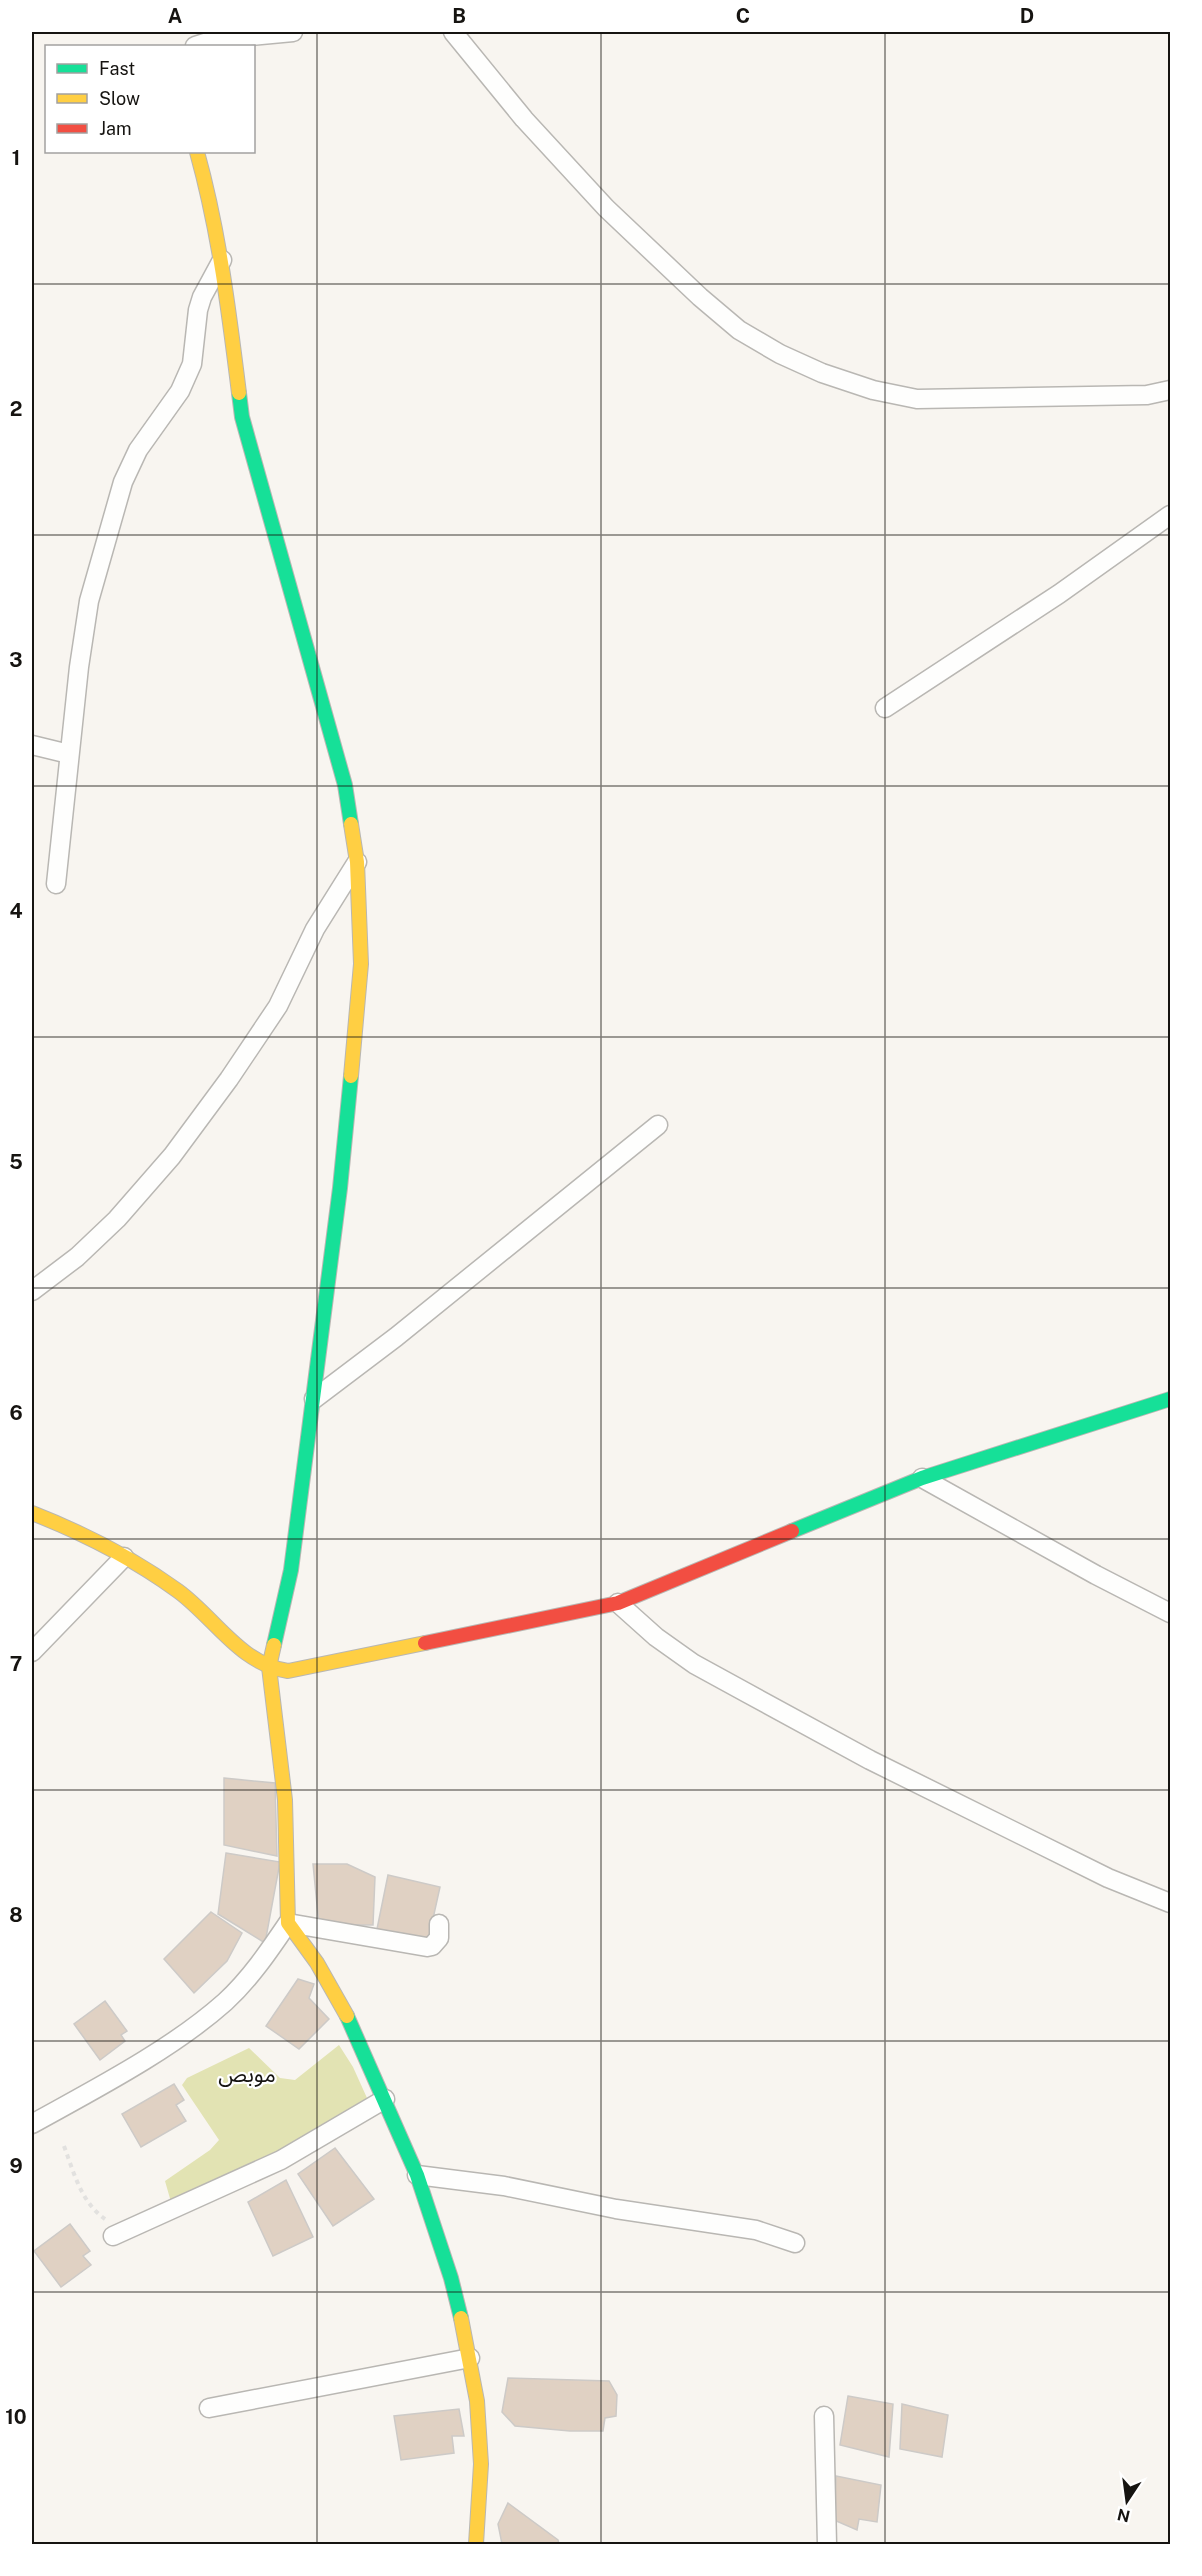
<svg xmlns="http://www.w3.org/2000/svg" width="1202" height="2576" viewBox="0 0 1202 2576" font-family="'Public Sans','Noto Sans Arabic',sans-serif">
<rect width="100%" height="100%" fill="#f8f5f0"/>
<!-- green -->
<polygon fill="#e2e3b3" points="339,2045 353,2067 367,2098 345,2115 173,2209 165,2181 210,2150 219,2140 182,2085 187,2078 249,2048 280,2078 295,2080"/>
<!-- building -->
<g fill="#e0d1c3" stroke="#cdcac7" stroke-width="1.5">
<polygon points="224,1778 275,1783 277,1856 224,1845"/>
<polygon points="226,1853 280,1862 265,1943 218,1914"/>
<polygon points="313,1864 347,1864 375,1877 373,1925 319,1925"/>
<polygon points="388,1875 440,1887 428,1941 377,1929"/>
<polygon points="211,1912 242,1933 227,1961 194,1993 164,1959"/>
<polygon points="298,1979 314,1984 309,1998 329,2019 299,2049 266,2026"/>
<polygon points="105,2001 127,2031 121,2035 125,2041 100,2060 74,2024"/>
<polygon points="174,2084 184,2100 176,2105 186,2121 141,2147 122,2114"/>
<polygon points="335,2148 374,2199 333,2226 298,2174"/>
<polygon points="286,2180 313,2237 273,2256 248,2202"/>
<polygon points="70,2224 90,2251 83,2256 91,2265 61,2287 34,2251"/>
<polygon points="508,2378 609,2381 617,2395 616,2416 605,2418 603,2431 570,2431 515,2426 502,2412"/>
<polygon points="848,2396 893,2404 889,2457 840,2445"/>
<polygon points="902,2404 948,2415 942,2457 900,2449"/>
<polygon points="459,2409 464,2436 452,2436 454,2453 401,2460 394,2416"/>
<polygon points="836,2476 881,2485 877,2522 859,2519 857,2530 834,2520"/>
<polygon points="508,2503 558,2540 559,2544 502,2544 498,2524"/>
</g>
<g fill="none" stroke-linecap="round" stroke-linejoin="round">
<!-- street casing -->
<g stroke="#b9b7b3" stroke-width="21">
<g id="street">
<polyline points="453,32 524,119 606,208 700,297 739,330 780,354 822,373 873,390 917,399 1147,395 1170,390"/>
<polyline points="195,46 217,39 293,32"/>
<polyline points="885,708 1059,594 1170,515"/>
<polyline points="32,745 69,754"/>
<polyline points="56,884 79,667 89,601 123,482 138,450 180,391 192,364 198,310 202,297 222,260"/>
<polyline points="32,1291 77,1257 117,1219 172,1156 229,1079 278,1006 315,929 357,862"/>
<polyline points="314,1399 396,1337 658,1125"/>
<polyline points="922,1478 1096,1575 1170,1613"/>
<polyline points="618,1603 656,1637 694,1664 747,1693 870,1760 1108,1878 1170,1903"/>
<polyline points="32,1652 124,1557"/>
<path d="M32,2124c63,-35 139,-74 193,-122 25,-23 44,-51 63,-79l139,24 5,-1 7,-8v-14"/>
<polyline points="417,2175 504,2186 616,2209 756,2230 795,2243"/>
<polyline points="113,2236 281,2160 385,2099"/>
<polyline points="209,2408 470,2358"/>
<polyline points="824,2416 827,2544"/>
</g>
</g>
<!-- fast casing -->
<g stroke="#b9b7b3" stroke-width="16">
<g id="fast">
<polyline points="239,393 242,417 345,785 351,824"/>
<polyline points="792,1531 922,1478 1170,1399"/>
<polyline points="274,1645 291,1570 340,1188 351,1076"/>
<polyline points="347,2016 417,2175 451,2278 461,2318"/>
</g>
</g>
<!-- slow casing -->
<g stroke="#b9b7b3" stroke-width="16">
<g id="slow">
<path d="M197,152c22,79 32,160 42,241"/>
<polyline points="351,1076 361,964 357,862 351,824"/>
<path d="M32,1513c51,20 102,46 146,78 37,27 62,73 110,80l137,-28"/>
<polyline points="274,1645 269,1667 285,1800 288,1923 317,1963 347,2016"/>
<polyline points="461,2318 477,2401 481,2464 476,2544"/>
</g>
</g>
<!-- jam casing -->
<g stroke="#b9b7b3" stroke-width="16">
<polyline id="jam" points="425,1643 618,1603 792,1531"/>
</g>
<!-- path -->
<path stroke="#e2e1df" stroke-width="4" stroke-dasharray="4.5 4.5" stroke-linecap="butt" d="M64,2146c10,27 17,56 41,73"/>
<!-- street -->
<use href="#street" stroke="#fefefd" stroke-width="18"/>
<!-- fast -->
<use href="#fast" stroke="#16e098" stroke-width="14"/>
<!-- slow -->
<use href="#slow" stroke="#ffcf43" stroke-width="14"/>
<!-- jam -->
<use href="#jam" stroke="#f24e42" stroke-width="14"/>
</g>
<!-- grid -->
<path fill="none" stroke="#161411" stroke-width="1.5" stroke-opacity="0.55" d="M317,32v2512M601,32v2512M885,32v2512M32,284h1138M32,535h1138M32,786h1138M32,1037h1138M32,1288h1138M32,1539h1138M32,1790h1138M32,2041h1138M32,2292h1138"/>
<g text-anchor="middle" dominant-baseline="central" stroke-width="4.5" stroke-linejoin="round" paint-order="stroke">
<!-- quarter labels -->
<g font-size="22" fill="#161411" stroke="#fff">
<text x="247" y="2074">موبص</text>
</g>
</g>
<!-- border -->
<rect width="1202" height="2576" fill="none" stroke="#ffffff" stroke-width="66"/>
<!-- legend -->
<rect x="45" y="45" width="210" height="108" fill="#ffffff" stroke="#a2a1a0" stroke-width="1.5"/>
<rect x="57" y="64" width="30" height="9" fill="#16e098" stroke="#a2a1a0" stroke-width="1.5"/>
<text x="99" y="75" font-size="18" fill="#161411">Fast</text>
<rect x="57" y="94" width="30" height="9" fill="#ffcf43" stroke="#a2a1a0" stroke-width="1.5"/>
<text x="99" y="105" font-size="18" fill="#161411">Slow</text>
<rect x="57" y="124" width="30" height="9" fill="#f24e42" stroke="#a2a1a0" stroke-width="1.5"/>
<text x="99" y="135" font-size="18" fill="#161411">Jam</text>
<!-- north arrow -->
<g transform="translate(1127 2501) rotate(193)" stroke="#ffffff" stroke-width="4.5" paint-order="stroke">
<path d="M0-4.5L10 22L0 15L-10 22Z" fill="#161411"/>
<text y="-9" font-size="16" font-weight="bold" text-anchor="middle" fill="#161411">N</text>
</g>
<rect x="33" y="33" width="1136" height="2510" fill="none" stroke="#161411" stroke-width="2"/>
<g font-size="20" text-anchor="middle" font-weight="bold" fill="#161411">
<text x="175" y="23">A</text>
<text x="459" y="23">B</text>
<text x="743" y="23">C</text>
<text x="1027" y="23">D</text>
<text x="16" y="165">1</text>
<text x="16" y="416">2</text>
<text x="16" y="667">3</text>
<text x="16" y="918">4</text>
<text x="16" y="1169">5</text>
<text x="16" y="1420">6</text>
<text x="16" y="1671">7</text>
<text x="16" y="1922">8</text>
<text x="16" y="2173">9</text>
<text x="16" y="2424">10</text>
</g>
</svg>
